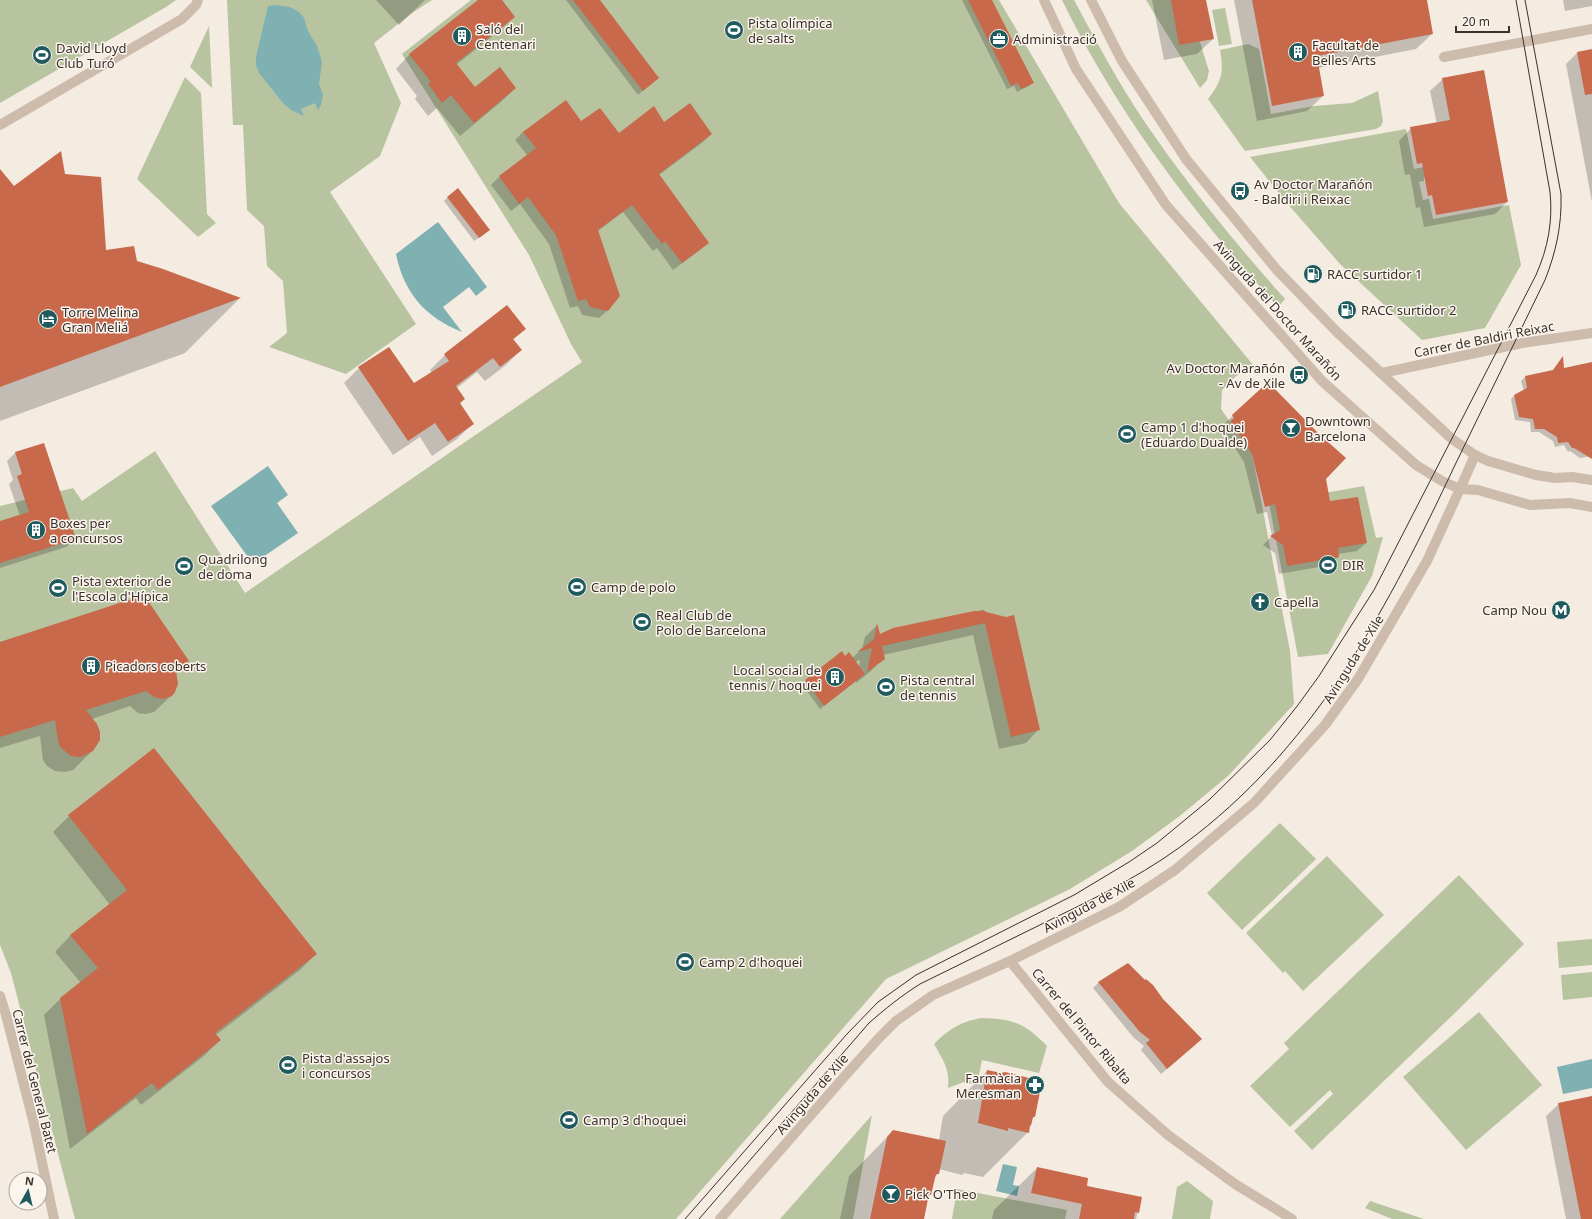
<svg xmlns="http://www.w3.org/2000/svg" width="1592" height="1219" viewBox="0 0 1592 1219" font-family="'Noto Sans',sans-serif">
<rect width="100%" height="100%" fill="#f4ebe1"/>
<!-- green -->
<g fill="#b8c4a0">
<polygon points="0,0 176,0 166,7 0,103"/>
<polygon points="227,0 432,0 412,13 374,43 401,103 380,156 330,192 416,324 346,374 269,347 287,333 283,281 267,266 264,226 247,210 243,125 233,125"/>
<polygon points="471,0 999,0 1119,203 1254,366 1236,376 1222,390 1221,409 1252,453 1290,651 1294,704 1229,775 1181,815 1132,851 1070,889 886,979 676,1219 75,1219 11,973 0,945 0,506 73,488 82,501 155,451 245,593 582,362 571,344 529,255 402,54"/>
<path d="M1062,0h12c22,41 44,82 70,121 43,63 91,122 141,178l-7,8c-84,-93 -161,-194 -216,-307z"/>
<polygon points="1146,0 1175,0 1197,32 1207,65 1209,71 1207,80 1200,88"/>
<polygon points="1225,8 1232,44 1219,46 1212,10"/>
<polygon points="209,26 212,88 190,67"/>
<path d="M1248,44l11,5 12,65 43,-8 38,-3 26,-12 5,30 -2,5 -5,3 -131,22 -37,-52c14,-18 16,-27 12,-49z"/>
<polygon points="185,77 201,93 207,214 216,223 198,237 137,179"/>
<polygon points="1406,129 1414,169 1424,167 1426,177 1424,178 1424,181 1419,182 1423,200 1429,199 1433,219 1509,205 1521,265 1485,328 1422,340 1340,264 1286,202 1250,157"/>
<polygon points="1364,486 1376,538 1383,537 1372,576 1328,654 1298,657 1269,503"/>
<polygon points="1280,823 1316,859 1242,930 1207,893"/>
<polygon points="1327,856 1384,915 1303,991 1285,971 1283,973 1246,933"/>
<polygon points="1459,875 1524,944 1458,1010 1312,1150 1294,1131 1333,1094 1330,1090 1290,1127 1250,1086 1289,1049 1284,1043"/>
<polygon points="1592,939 1592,965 1559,968 1557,942"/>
<polygon points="1592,972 1592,997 1563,1000 1561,975"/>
<polygon points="1479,1012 1542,1085 1466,1150 1403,1077"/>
<path d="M981,1018c33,1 43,5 66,28l-8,27 -57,-13 -5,25 -13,-3 -16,6c2,-19 -5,-28 -14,-44 15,-15 26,-22 47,-26z"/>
<polygon points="872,1115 853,1219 780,1219"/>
<polygon points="1187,1181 1213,1201 1210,1219 1172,1219 1177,1187"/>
<polygon points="957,1189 1067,1210 1065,1219 952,1219"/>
<polygon points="1370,1201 1424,1219 1392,1219 1365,1208"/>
</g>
<!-- water -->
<g fill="#7fb0b2">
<polygon points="275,5 290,7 299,12 304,18 308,31 317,46 322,62 319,84 323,95 321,105 318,110 315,103 301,109 304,116 291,110 283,103 259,73 256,65 256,57 268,6"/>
<path d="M438,222l49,65 -11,9 -7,-9 -26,20 19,25c-37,-15 -58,-39 -66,-78z"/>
<polygon points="268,466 288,495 277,503 298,533 253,564 211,506"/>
<polygon points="1592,1059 1592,1088 1563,1094 1557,1067"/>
<polygon points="1003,1164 1017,1167 1013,1185 1019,1186 1017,1196 996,1191"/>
</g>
<!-- shadow -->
<g fill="#0003" fill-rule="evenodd">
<polygon points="376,0 425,0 399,25"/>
<polygon points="479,0 501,0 514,17 500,30 456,65 475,88 515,88 502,101 460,136 437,108 428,116 415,99 417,96 396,69 409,55"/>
<polygon points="566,0 599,0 653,82 638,95"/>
<polygon points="962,0 991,0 1032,83 1029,86 1017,92 1014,86 1007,89"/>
<polygon points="1152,0 1205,0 1213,39 1197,54 1164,60"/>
<polygon points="1234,0 1426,0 1432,34 1416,49 1318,68 1323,96 1307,111 1257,121"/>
<polygon points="1563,0 1592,0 1592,6 1565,11"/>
<polygon points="1592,50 1592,202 1566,64 1577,53"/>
<polygon points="1443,79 1507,202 1495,214 1424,227 1420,207 1416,208 1410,174 1405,175 1399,141 1411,128 1437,124 1430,91"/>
<polygon points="565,102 581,123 618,134 664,123 711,134 703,142 659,175 708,242 700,250 673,270 657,248 653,251 623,212 598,231 608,310 599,318 582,315 578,306 570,308 549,244 520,204 511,211 491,185 499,177 528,156 515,140 523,132"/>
<polygon points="0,175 13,188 64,175 105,251 239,299 185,353 0,421"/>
<polygon points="448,197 485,234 474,241 444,201"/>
<polygon points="525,329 513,340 521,350 506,365 485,381 477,372 457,388 459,404 472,424 457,439 432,456 420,437 393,455 344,383 359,368 413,385 432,373 430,370 445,355"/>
<polygon points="1562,358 1563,369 1592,363 1592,456 1580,458 1570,451 1568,452 1564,445 1555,447 1553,441 1539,432 1531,432 1530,422 1515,420 1511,399 1515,395 1524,391 1521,381 1525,377 1552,372"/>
<polygon points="1268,383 1325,479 1329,503 1366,543 1357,551 1338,554 1338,557 1330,565 1279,574 1275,553 1263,545 1272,536 1267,512 1257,514 1244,462 1223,430 1226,426 1224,424"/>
<polygon points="43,444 75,539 66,547 0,568 0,523 20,516 9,484 13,480 7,461 15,453"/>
<path d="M982,610l3,2 53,118 -12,13 -27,6 -26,-114 -90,20 1,3 -13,13 -15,12v-2l-36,28 -18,-25 40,-31 3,4 7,1 10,-9 3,-12 12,-12 2,11zM860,660l-1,7 -4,-5z"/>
<polygon points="0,643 188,661 176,673 175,692 154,712 146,714 138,713 130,706 92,719 99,740 95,748 73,770 65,772 55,771 47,766 43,760 40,736 0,748"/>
<polygon points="154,749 316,954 300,970 216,1035 220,1040 204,1056 141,1105 136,1098 70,1149 44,1015 60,999 81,983 55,952 71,935 110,905 53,832 69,816"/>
<polygon points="1099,982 1145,982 1195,1045 1161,1074 1141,1050 1144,1046 1134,1038 1093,988"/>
<polygon points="987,1071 1037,1092 1034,1117 1032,1119 1028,1132 983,1177 964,1173 962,1175 939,1169 938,1174 934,1178 930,1194 927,1198 923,1219 840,1219 849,1176 855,1170 893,1131 939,1140 943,1116"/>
<polygon points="1592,1097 1592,1219 1566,1219 1546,1116 1559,1104"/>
<polygon points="1037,1168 1086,1186 1141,1198 1136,1219 992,1219 994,1210"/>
</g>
<!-- building -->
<g fill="#c8694b">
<polygon points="478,0 502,0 515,17 456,63 475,87 500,67 516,88 474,123 451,95 442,103 428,84 431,82 409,54"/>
<polygon points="573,0 600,0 659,78 643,91"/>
<polygon points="968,0 992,0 1034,83 1021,89 1018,83 1011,86"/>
<polygon points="1171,0 1206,0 1214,39 1179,45"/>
<polygon points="1252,0 1427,0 1433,34 1317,56 1324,96 1272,106"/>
<polygon points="1592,49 1592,94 1585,95 1577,52"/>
<polygon points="1484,70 1508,202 1436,215 1432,195 1428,196 1422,163 1417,164 1410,127 1450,120 1442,78"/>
<polygon points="566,100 581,121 600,108 619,133 654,106 664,122 690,103 712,134 659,174 709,243 682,263 665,241 662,244 632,205 598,230 620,296 608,311 590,307 586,299 578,301 556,235 528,197 519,204 499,176 536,148 523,132"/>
<polygon points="61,151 65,174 101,177 106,250 134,246 137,261 163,269 241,298 0,387 0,169 14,186"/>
<polygon points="458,188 490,230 479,238 447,197"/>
<polygon points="507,305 526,329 513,339 522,350 500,367 493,358 456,386 465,399 460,403 474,424 448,442 435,423 408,441 358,367 389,347 414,383 449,361 444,354"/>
<polygon points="1563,356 1564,368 1592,362 1592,459 1574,448 1572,448 1568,442 1558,443 1557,437 1544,429 1535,429 1533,419 1519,417 1514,395 1527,388 1525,376 1553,370"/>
<polygon points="1268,382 1319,434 1346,458 1326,479 1330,501 1358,497 1367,543 1338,548 1339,557 1287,566 1283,545 1270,536 1280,530 1275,504 1265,507 1252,454 1230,421 1234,418 1232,415"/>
<polygon points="44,443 76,539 0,563 0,521 29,512 17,476 22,474 15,452"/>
<polygon points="144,595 189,661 176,670 178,684 175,692 172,696 163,699 154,697 146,691 86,710 97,724 100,732 100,740 93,751 81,757 71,756 60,747 58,740 55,720 0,737 0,642"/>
<polygon points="982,609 986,612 1006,617 1014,615 1040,730 1011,737 985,623 882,646 885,659 867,672 872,648 857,652 874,639 877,623 880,634 893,628 974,611 983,611"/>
<polygon points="842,651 845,656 849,652 865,674 824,706 805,680"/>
<polygon points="154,748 317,954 215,1033 221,1040 158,1090 152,1083 87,1134 60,998 98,968 70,935 127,890 68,815"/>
<polygon points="1128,963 1145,980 1146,979 1153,985 1163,999 1202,1039 1167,1069 1146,1043 1150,1040 1140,1032 1098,982"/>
<polygon points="987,1070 1001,1073 1005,1072 1041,1081 1038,1091 1040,1092 1035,1117 1033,1117 1031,1126 1030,1125 1029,1133 1008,1128 1008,1131 978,1123"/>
<polygon points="1592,1096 1592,1219 1581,1219 1558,1103"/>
<polygon points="893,1130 946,1141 939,1174 936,1174 931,1195 929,1194 924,1219 870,1219 887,1137"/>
<polygon points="1037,1167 1088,1178 1087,1186 1142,1197 1139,1213 1135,1212 1134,1219 1079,1219 1082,1204 1031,1193"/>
</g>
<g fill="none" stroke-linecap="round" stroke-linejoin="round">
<!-- minor -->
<g stroke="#cdbbac" stroke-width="10">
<polyline points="1444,57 1592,29"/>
<polyline points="0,125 182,19 196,5 198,0"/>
<polyline points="1382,373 1522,343 1592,333"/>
<polyline points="1010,961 1108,1082 1168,1135 1235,1184 1292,1219"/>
<polyline points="0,996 6,1015 33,1120 54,1219"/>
<polyline points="720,1219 844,1077 878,1039 896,1021 933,995 1010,961 1119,907 1175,870 1254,803 1325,725 1358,679 1427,561 1460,489"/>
</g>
<!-- tertiary -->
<g stroke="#cdbbac" stroke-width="10">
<polyline points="1044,0 1076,69 1166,205 1322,381 1416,465 1442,481 1460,489 1478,490 1530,505 1570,503 1592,507"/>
<polyline points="1091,0 1122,61 1186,159 1276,269 1337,332 1452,439 1475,455 1488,461 1536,475 1555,478 1572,477 1592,480"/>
<polyline points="1460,489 1475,455"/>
</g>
<!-- tram -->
<g stroke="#3b302b" stroke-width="1">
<path d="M685,1219l162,-185 31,-32 38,-27 158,-80 55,-33 28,-19 52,-43 61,-60 28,-35 21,-29 55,-86 162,-315c12,-27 17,-54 14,-83l-34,-192"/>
<path d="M699,1219l170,-196c16,-14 32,-27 51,-39 44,-22 88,-43 132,-65 50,-24 100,-49 144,-84 124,-97 193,-230 259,-370 30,-62 60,-123 90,-185 11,-28 17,-55 16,-86l-36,-194"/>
</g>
</g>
<!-- icons -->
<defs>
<g id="stadium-disc" transform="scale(1)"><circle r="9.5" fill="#1f5a5e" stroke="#fbf5ee"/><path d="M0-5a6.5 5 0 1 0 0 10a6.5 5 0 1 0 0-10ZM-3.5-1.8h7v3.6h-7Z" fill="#fff"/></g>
<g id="building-disc" transform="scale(1)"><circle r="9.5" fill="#1f5a5e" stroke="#fbf5ee"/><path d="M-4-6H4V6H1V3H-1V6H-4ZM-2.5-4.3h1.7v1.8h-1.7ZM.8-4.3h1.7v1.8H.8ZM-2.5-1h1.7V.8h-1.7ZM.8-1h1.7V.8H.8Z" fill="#fff"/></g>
<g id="office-disc" transform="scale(1)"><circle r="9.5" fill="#1f5a5e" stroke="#fbf5ee"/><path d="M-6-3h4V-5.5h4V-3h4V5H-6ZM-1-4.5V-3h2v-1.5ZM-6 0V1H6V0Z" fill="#fff"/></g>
<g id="bus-disc" transform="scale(1)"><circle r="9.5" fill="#1f5a5e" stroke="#fbf5ee"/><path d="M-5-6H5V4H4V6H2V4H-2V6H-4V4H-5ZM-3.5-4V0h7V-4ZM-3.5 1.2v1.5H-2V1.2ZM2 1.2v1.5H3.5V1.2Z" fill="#fff"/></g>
<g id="fuel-disc" transform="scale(1)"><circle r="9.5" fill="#1f5a5e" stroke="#fbf5ee"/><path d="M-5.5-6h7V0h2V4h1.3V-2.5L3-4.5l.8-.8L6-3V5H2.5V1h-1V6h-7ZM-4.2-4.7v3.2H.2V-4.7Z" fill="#fff"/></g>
<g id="hotel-disc" transform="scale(1)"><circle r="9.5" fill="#1f5a5e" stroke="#fbf5ee"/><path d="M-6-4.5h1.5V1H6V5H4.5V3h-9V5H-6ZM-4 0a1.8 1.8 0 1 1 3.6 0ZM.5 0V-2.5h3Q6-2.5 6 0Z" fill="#fff"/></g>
<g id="bar-disc" transform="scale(1)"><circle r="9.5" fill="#1f5a5e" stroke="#fbf5ee"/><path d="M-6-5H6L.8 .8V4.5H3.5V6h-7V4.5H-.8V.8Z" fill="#fff"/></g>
<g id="church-disc" transform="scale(1)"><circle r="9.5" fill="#1f5a5e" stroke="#fbf5ee"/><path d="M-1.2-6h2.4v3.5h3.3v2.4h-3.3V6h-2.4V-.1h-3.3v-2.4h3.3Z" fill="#fff"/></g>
<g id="metro-disc" transform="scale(1)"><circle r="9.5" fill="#1f5a5e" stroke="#fbf5ee"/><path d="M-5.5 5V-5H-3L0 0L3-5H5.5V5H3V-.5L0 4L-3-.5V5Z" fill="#fff"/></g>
<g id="pharmacy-disc" transform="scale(1)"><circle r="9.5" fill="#1f5a5e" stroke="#fbf5ee"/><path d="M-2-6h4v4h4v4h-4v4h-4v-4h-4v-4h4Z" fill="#fff"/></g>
</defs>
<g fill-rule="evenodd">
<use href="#stadium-disc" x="734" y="30"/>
<use href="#building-disc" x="462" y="36"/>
<use href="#office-disc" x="999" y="39"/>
<use href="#building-disc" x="1298" y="52"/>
<use href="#stadium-disc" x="42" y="55"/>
<use href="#bus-disc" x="1240" y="191"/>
<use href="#fuel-disc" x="1313" y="274"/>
<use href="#fuel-disc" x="1347" y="310"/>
<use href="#hotel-disc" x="48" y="319"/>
<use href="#bus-disc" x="1299" y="375"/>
<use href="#bar-disc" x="1291" y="428"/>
<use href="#stadium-disc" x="1127" y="434"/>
<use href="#building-disc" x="36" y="530"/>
<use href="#stadium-disc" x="1328" y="565"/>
<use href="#stadium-disc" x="184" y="566"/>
<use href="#stadium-disc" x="577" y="587"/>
<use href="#stadium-disc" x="58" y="588"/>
<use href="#church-disc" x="1260" y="602"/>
<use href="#metro-disc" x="1561" y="610"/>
<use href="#stadium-disc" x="642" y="622"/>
<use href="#building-disc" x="91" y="666"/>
<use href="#building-disc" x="835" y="677"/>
<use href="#stadium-disc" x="886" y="687"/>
<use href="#stadium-disc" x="685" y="962"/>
<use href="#stadium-disc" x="288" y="1065"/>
<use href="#pharmacy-disc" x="1035" y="1085"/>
<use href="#stadium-disc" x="569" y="1120"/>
<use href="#bar-disc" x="891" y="1194"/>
</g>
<g text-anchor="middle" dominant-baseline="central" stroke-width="3" stroke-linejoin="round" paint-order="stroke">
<!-- poi labels -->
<g font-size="13" fill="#3b302b" stroke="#fbf5ee" text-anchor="start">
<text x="748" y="23">Pista olímpica<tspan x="748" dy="15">de salts</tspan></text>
<text x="476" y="29">Saló del<tspan x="476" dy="15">Centenari</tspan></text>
<text x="1013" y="39">Administració</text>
<text x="1312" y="45">Facultat de<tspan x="1312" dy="15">Belles Arts</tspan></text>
<text x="56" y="48">David Lloyd<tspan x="56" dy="15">Club Turó</tspan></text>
<text x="1254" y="184">Av Doctor Marañón<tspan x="1254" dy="15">- Baldiri i Reixac</tspan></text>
<text x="1327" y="274">RACC surtidor 1</text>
<text x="1361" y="310">RACC surtidor 2</text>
<text x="62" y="312">Torre Melina<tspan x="62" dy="15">Gran Meliá</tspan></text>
<text x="1285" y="368" text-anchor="end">Av Doctor Marañón<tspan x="1285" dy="15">- Av de Xile</tspan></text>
<text x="1305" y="421">Downtown<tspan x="1305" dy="15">Barcelona</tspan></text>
<text x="1141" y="427">Camp 1 d'hoquei<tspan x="1141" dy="15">(Eduardo Dualde)</tspan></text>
<text x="50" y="523">Boxes per<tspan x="50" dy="15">a concursos</tspan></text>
<text x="198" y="559">Quadrilong<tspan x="198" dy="15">de doma</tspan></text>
<text x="1342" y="565">DIR</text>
<text x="72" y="581">Pista exterior de<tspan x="72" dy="15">l'Escola d'Hípica</tspan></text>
<text x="591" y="587">Camp de polo</text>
<text x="1274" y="602">Capella</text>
<text x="1547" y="610" text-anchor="end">Camp Nou</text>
<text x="656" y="615">Real Club de<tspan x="656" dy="15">Polo de Barcelona</tspan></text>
<text x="105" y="666">Picadors coberts</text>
<text x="821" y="670" text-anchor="end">Local social de<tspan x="821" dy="15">tennis / hoquei</tspan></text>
<text x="900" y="680">Pista central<tspan x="900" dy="15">de tennis</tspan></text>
<text x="699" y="962">Camp 2 d'hoquei</text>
<text x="302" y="1058">Pista d'assajos<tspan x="302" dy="15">i concursos</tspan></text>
<text x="1021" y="1078" text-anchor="end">Farmàcia<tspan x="1021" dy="15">Meresman</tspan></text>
<text x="583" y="1120">Camp 3 d'hoquei</text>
<text x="905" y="1194">Pick O'Theo</text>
</g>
<!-- street labels -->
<g font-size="13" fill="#3b302b" stroke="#fbf5ee">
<text transform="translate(1278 310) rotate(48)">Avinguda del Doctor Marañón</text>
<text transform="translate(1484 339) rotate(-11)">Carrer de Baldiri Reixac</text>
<text transform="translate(1353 659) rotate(-58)">Avinguda de Xile</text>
<text transform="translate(1089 905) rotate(-28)">Avinguda de Xile</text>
<text transform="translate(1082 1026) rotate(50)">Carrer del Pintor Ribalta</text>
<text transform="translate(35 1081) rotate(76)">Carrer del General Batet</text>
<text transform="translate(812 1094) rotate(-49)">Avinguda de Xile</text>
</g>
</g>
<!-- north arrow -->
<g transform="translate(28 1191) rotate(8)"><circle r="19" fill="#fbf5ee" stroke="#aea6a0"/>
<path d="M0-3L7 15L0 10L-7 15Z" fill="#1f5a5e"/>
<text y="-6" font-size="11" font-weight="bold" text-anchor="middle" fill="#3b302b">N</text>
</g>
<!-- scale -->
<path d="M1456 26v6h53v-6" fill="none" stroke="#3b302b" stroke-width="2"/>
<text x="1462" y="26" font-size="12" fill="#3b302b" stroke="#fbf5ee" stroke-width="3" paint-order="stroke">20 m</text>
</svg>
